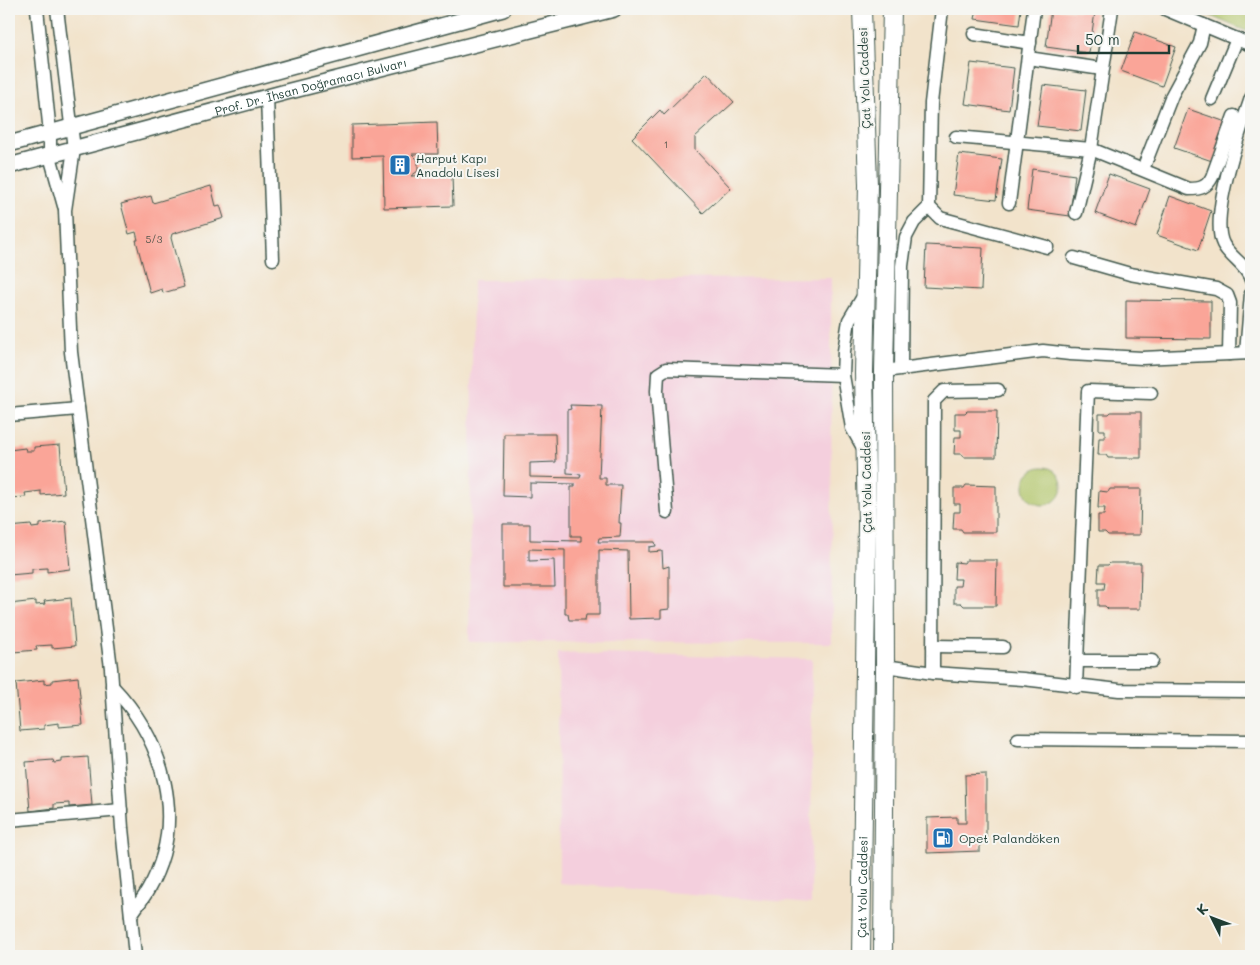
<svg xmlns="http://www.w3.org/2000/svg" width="1260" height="965" viewBox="0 0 1260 965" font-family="Mali,sans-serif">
<rect width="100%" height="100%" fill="#f6f6f2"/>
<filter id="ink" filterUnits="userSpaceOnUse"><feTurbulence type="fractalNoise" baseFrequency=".02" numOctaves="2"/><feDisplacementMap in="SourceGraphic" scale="10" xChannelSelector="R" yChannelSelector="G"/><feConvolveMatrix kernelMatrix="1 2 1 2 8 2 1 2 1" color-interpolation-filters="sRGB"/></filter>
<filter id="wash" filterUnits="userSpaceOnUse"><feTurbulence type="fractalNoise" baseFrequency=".0096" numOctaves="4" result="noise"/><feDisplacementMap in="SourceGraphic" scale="20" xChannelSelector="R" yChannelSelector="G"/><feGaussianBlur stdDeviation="1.12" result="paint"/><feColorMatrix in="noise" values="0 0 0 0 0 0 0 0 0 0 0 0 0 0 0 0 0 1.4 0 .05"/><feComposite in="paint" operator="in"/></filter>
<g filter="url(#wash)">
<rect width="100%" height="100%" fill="#f2e3cb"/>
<!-- built -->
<g fill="#f4cfdd">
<polygon points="831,278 832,643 469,642 473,280"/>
<polygon points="558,653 812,659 811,904 559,883"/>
</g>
<!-- green -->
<g fill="#b0c468" stroke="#68804e">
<polygon points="1194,9 1251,9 1251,28 1246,31"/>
<circle cx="1043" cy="486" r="19"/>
</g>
<g id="blocks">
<!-- building -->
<g fill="#faa598">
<polygon points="977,9 1021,9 1019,25 975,19"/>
<polygon points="1051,9 1095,12 1089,53 1046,47"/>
<polygon points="1135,32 1176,47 1162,86 1121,71"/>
<polygon points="971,63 1014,68 1009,110 965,104"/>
<polygon points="707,73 734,102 695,137 695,150 731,188 703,213 632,138 660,110 664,115"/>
<polygon points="1043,85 1086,90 1081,131 1037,126"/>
<polygon points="1188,109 1229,123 1215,162 1174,148"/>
<polygon points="437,122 438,154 412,154 418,160 418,171 411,176 452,175 453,206 384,208 383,156 352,157 352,125"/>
<polygon points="959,154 1002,159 996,200 953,195"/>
<polygon points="1032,169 1075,175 1070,216 1027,210"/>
<polygon points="1109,174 1150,189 1136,228 1095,213"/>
<polygon points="211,186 216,206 220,205 224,218 172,234 171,238 184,287 163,293 162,289 150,293 136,240 138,240 136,232 129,234 121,204 151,196 153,203"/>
<polygon points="1170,196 1211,211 1198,250 1157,235"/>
<polygon points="926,245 983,248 981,290 924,287"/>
<polygon points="1126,300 1211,301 1211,339 1126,338"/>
<polygon points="570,405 602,406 599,478 606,478 606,485 621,485 619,523 621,523 620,537 599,538 598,542 655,542 656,546 649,547 649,552 662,551 663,568 669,566 669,609 661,610 661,618 629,619 628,551 599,550 599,615 586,615 585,620 569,620 568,614 565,614 565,550 529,549 529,561 554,560 555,587 503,587 503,524 530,524 530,540 581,541 581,536 571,536 571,487 575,487 575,484 530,483 530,497 503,496 504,434 555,434 556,462 530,463 530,477 580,478 581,474 567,473 567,410 571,409"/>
<polygon points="967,411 997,411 996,457 964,457 962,454 954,454 955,437 961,437 961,430 955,430 955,413 965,413"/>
<polygon points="1111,412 1141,412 1141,458 1108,458 1106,455 1098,455 1099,438 1105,438 1105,430 1099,430 1099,414 1109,414"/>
<polygon points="60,445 64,493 41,495 41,491 25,493 26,497 9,498 9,450 25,448 26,451 34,451 34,447"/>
<polygon points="966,485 996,486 996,532 963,532 961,529 953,529 954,512 960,512 960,504 954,504 954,488 964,488"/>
<polygon points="1110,489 1141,489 1140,535 1108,535 1105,532 1098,532 1098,515 1104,515 1105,508 1098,508 1099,491 1108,492"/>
<polygon points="66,521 70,569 47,572 47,568 32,569 32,573 9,575 9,527 31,525 32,528 40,527 40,524"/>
<polygon points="966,560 997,560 996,606 964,606 961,603 954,603 954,586 960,586 961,579 954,579 955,562 964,563"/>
<polygon points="1110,563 1141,563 1140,609 1108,609 1105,606 1098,606 1098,589 1104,589 1105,582 1098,582 1099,565 1108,565"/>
<polygon points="71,598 75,646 52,648 52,645 36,646 37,650 13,652 9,604 36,601 36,605 45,604 44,601"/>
<polygon points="78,677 83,725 59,727 59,723 44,725 44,729 20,731 16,683 44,680 44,684 52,683 52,680"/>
<polygon points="88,757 92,805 69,807 69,803 54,804 54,808 30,811 26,762 53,760 54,763 62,762 62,759"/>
<polygon points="986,774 986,841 980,843 980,851 927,853 927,818 957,817 957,823 966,823 965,775"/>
</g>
</g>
</g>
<g filter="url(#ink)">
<use href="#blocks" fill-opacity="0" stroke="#3f564b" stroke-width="1"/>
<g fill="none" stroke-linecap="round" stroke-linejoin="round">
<!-- minor casing -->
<g stroke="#3f564b" stroke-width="15">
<g id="minor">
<polyline points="37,9 50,133 50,156 64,206"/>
<polyline points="57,9 74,149 65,210 71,352 111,668 122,828 135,956"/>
<polyline points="942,9 931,103 929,207 940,218 1047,247"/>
<path d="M1112,9l-21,140 98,40c12,0 18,-2 23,-12l22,-61"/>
<polyline points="1165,9 1251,45"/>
<polyline points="974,34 1030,43"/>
<polyline points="1028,58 1102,69"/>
<polyline points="267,97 273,259"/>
<path d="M1251,98c-10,29 -42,119 -28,146 7,14 24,21 28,36"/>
<polyline points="1212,99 1237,39"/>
<polyline points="956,137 1091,149 1076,213"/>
<polyline points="1143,169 1172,95 1200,43 1204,25"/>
<polyline points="1009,203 1034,9"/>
<polyline points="1074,258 1130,274 1216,289 1227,295 1230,303 1229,354"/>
<polyline points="864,295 849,320 844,351 843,375 852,428 865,451"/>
<polyline points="1246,353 1251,294"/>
<polyline points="901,368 902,266 906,237 914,222 929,207"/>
<polyline points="884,371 1043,351 1070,354 1142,358 1251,353"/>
<polyline points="9,415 78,409"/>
<polyline points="667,512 657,391 658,374 666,369 843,375"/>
<polyline points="933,646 1003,647"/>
<polyline points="1077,661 1152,661"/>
<polyline points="885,666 933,673 1023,679 1119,690 1251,691"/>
<polyline points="933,673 934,401 944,391 998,390"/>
<path d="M112,686c52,54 76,135 36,204 -5,9 -12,17 -17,25"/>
<polyline points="1076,687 1088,391 1151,393"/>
<polyline points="1018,739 1251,741"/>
<polyline points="9,820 121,810"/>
</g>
</g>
<!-- major casing -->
<g stroke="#3f564b" stroke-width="18">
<g id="major">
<polyline points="9,144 503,9"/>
<path id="s1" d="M9,166l277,-74 328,-83"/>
</g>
</g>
<!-- highway casing -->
<g stroke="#3f564b" stroke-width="20">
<g id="highway">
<path id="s2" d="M861,956l6,-432 -3,-151 4,-188 -6,-176"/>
<polyline points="883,956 885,666 884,371 892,9"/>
</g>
</g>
<!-- minor -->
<use href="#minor" stroke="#fff" stroke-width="12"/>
<!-- major -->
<use href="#major" stroke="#fff" stroke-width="15"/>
<!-- highway -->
<use href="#highway" stroke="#fff" stroke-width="18"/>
</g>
</g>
<!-- icons -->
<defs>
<g id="building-square" transform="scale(1.125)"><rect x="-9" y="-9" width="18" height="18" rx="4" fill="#1f6fb2" stroke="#f6f6f2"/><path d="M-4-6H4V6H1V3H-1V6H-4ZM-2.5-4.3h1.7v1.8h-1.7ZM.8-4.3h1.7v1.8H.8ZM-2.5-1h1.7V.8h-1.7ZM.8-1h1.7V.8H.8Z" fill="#fff"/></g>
<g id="fuel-square" transform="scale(1.125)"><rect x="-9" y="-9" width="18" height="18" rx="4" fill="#1f6fb2" stroke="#f6f6f2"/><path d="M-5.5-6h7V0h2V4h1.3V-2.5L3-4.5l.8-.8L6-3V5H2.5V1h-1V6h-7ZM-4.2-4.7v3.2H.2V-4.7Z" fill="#fff"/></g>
</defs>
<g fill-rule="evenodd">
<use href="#building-square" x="400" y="165"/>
<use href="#fuel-square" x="943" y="838"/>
</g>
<g text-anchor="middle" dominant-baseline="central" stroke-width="4" stroke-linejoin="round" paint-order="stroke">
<!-- number labels -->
<g font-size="10" fill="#56574d">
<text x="666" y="144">1</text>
<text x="154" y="239">5/3</text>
</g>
<!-- street labels -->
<g font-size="12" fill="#1f3d34" stroke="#f6f6f2">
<text transform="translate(864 78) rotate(-92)">Çat Yolu Caddesi</text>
<text stroke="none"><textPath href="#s1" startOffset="312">Prof. Dr. İhsan Doğramacı Bulvarı</textPath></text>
<text transform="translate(866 482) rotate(-91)">Çat Yolu Caddesi</text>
<text stroke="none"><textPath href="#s2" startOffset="69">Çat Yolu Caddesi</textPath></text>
</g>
<!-- poi labels -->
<g font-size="12" fill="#1f3d34" stroke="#f6f6f2" text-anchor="start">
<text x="416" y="158">Harput Kapı<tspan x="416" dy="14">Anadolu Lisesi</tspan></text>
<text x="959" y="838">Opet Palandöken</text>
</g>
</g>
<!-- margin -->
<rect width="1260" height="965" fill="none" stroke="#f6f6f2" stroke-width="30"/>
<!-- north arrow -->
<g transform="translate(1212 918) rotate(312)" stroke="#f6f6f2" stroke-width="4" paint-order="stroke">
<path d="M0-4L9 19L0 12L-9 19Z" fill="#1f3d34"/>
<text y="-8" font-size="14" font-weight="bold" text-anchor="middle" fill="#1f3d34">K</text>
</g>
<!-- scale -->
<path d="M1078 45v8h91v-8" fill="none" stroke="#1f3d34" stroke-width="2.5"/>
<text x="1085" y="45" font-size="15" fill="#1f3d34" stroke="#f6f6f2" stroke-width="4" paint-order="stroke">50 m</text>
</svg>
